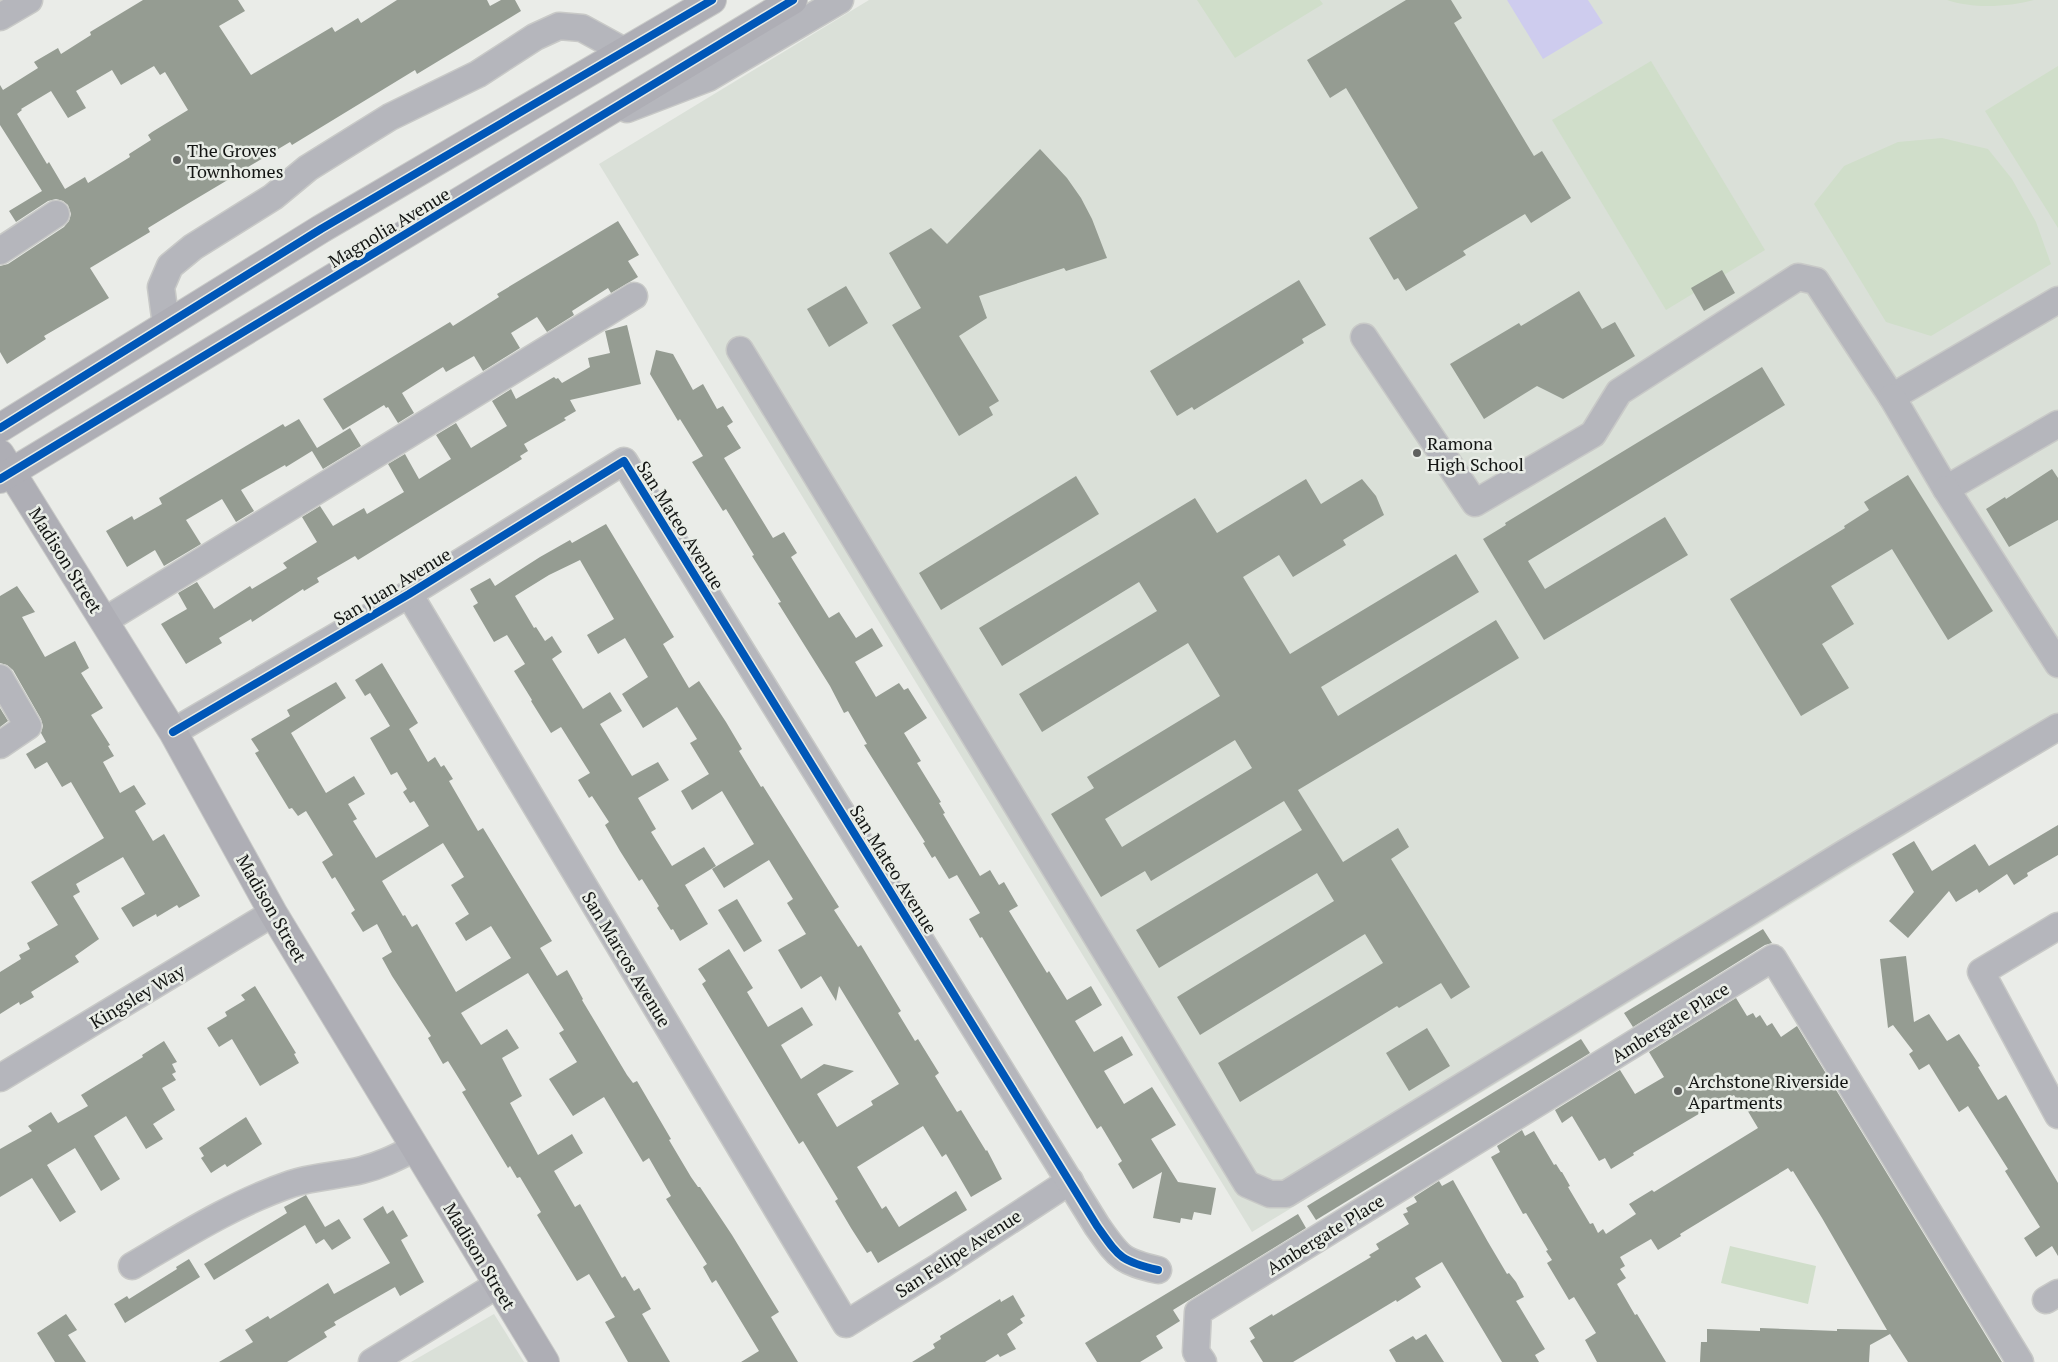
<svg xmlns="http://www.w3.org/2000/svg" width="2058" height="1362" viewBox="0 0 2058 1362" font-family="'PT Serif',serif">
<rect width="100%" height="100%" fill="#eaece8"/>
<!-- built -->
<g fill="#dae0d8">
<polygon points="869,0 2058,0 2058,742 1252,1232 599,164"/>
<polygon points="494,1314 524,1362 411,1362"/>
</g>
<!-- green -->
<g fill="#d0deca">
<polygon points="1197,0 1320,0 1323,4 1235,58"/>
<path d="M1947,0h87c-26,7 -61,9 -87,0z"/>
<polygon points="1651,61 1765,250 1666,310 1552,120"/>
<polygon points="2058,66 2058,228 1985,111"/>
<polygon points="1942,138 1988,149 2012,179 2036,222 2051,264 1931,336 1886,322 1814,204 1844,166 1898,142"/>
<polygon points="1730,1246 1816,1266 1808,1304 1721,1283"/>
</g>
<!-- water -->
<polygon fill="#ceccee" points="1507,0 1588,0 1603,23 1543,59"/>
<!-- building -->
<g fill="#959c92" fill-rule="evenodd">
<path d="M143,0h95l7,11 -26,15 32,49 81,-48 3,5 23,-14 3,5 36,-23h90l3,6 11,-6h14l6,11 -104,63 -2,-4 -123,75 -2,-3 -42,25 -16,13 -1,-2 -42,25 -41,25 2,4 -60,36 19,30 -65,38 2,3 -39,25 -7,-12v-86l8,-2 56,-37 5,-6 2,-7 -3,-9 -5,-4 -7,-2 -8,2 -32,21 -7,-11 33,-20 -42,-66v-40l3,5 35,-22 -4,-6 24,-14 3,6 30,-19 -1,-3zM154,66l6,9 5,-3 23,38 -36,22 -4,3 3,5 -22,14 1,3 -42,26 -3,-6 -20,12 -16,-27 -2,2 -30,-50 5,-4 -1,-1 30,-18 17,27 18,-10 -10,-17 36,-21 9,15z"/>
<polygon points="1406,0 1451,0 1462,18 1454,23 1534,156 1542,151 1571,198 1531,223 1525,214 1463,251 1466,255 1406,291 1398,278 1394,280 1369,238 1418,208 1346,88 1330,98 1307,60"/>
<polygon points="1040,149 1067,178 1081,198 1092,219 1107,258 1066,271 1064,268 979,296 987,318 959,336 999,401 989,407 993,415 959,436 892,325 921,308 889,253 931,228 947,244"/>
<polygon points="618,221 639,255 628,261 638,277 611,293 608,288 572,311 574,315 547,332 537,317 511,333 520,348 483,371 474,356 446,372 443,367 402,393 414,413 398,423 388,407 386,408 384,405 343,430 323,399 450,322 453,326 499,297 497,294"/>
<polygon points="1722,270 1735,293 1704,311 1691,288"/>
<polygon points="1299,280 1326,325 1302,339 1304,343 1194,410 1192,407 1177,416 1150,371"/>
<polygon points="846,286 868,323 829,347 807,309"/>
<polygon points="1579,291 1602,329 1615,322 1635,356 1563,399 1537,386 1484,419 1450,364 1519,323 1521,326"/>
<polygon points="627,325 641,384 570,400 576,411 564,418 566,420 524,444 528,451 520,456 522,459 358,560 355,556 317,578 319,582 304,591 303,589 252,622 251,619 219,638 222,643 186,664 161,624 187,609 178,593 197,582 214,609 250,586 252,589 287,568 283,563 317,542 302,517 320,506 333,526 364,508 367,514 404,492 388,464 405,454 419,479 451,459 436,435 456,423 471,448 507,426 492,401 511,389 516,399 554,377 556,379 558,378 562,383 590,367 588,358 610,353 605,331"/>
<polygon points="656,350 673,354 693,390 703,384 717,409 723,406 733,422 727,426 741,448 724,458 773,538 784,532 797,553 791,557 829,618 839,612 856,638 872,628 883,646 855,662 876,697 899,683 904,690 908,688 927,718 904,733 921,761 917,763 941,802 939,803 945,813 943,814 980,876 990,870 999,885 1004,882 1018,906 1009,911 1047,973 1049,971 1067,1000 1091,986 1102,1005 1075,1021 1094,1052 1122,1036 1133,1055 1104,1071 1124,1104 1152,1087 1176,1125 1151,1139 1178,1182 1216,1188 1211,1215 1194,1212 1192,1220 1181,1218 1180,1223 1153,1218 1162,1172 1133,1189 1118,1164 1122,1161 1101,1126 1097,1129 982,937 980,938 969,919 980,913 957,875 949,879 935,856 932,858 923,843 925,842 864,745 867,744 848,711 844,713 830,686 778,603 781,602 752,556 754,555 726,509 723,511 692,462 703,456 680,419 678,421 650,374"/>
<polygon points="1762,367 1785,405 1528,561 1545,589 1665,517 1688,555 1544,640 1483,539 1506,525 1505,523"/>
<polygon points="299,419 317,448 350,428 361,446 323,469 312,451 286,467 285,465 241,490 254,511 236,522 222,499 186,520 201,544 164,566 155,550 127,567 106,531 132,516 134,520 162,504 159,498 283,424 285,427"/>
<polygon points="2052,469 2058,478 2058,520 2009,547 1986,509 2005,497 2006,499"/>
<polygon points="1908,475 1993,611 1948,640 1892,549 1831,586 1854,624 1822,644 1849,688 1801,716 1730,599 1845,528 1844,526 1869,510 1864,502"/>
<polygon points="1076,476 1099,514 941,610 919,573"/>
<path d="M1306,479l15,25 41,-25 14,17 8,19 -41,25 3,5 -53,32 -14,-22 -36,22 47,77 166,-100 23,38 -158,95 17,29 158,-96 23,38 -221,132 45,72 55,-34 11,19 -18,12 79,128 -19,12 -10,-16 -42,25 -2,-2 -157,96 -22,-39 165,-100 -18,-29 -165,101 -23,-38 157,-96 -17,-28 -158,95 -23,-38 166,-100 -18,-29 -133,80 -6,-10 -44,26 -50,-83 43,-26 -7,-11 133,-81 -32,-53 -146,89 -23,-38 138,-83 -18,-29 -137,84 -23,-38 216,-130 22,35zM1235,740l17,28 -130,79 -17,-28z"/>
<polygon points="606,524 674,637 663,644 689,688 699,681 726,722 742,749 739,751 761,787 763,786 839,907 834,910 858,947 861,945 901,1011 898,1013 915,1041 918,1039 939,1073 935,1076 957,1112 961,1110 986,1151 987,1150 1002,1179 971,1197 946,1154 942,1157 923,1126 857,1167 882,1209 886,1206 899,1227 956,1191 967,1210 878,1263 871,1251 867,1253 851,1228 835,1201 838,1199 803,1141 799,1144 702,984 706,981 698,969 729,949 753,988 747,992 768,1027 802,1007 813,1025 781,1045 801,1079 824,1064 854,1071 817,1094 837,1127 873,1105 871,1101 899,1084 839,986 836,1001 821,976 801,989 778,950 806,934 787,903 793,899 769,860 724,888 712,869 754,844 722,791 692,810 681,791 709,774 690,743 697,739 677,707 643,728 622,694 648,677 625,638 598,654 587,635 614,619 580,560 549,575 515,596 534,628 536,627 545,641 552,636 562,652 552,659 583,709 610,692 622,711 600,724 632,776 658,762 669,780 638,798 656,829 651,832 672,866 704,847 716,866 685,885 708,924 680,941 673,929 671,930 657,908 659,906 642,879 639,881 620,851 605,825 609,822 592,796 589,798 578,780 590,773 561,727 551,733 531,701 532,700 514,671 525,664 507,635 494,642 473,606 478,603 470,589 490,578 495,586 540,557 570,540 572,543"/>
<polygon points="17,586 35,612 22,617 45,657 75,641 89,668 81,673 103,708 91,715 110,745 108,746 114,756 103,762 120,793 134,785 146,804 135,811 153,841 164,834 200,896 179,908 177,905 157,917 156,914 133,927 121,908 145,894 123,857 76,884 80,892 73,896 99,939 75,956 79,962 31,992 34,997 20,1005 19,1002 0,1014 0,972 21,959 19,955 30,949 27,943 58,925 31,882 104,838 71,782 62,787 47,762 35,769 26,754 46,742 41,733 43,726 41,719 13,670 7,665 0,663 0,596"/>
<path d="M382,663l36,60 -9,6 19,33 7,-5 6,10 3,-2 9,14 -4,2 29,50 5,-3 69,113 -12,7 17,28 10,-6 16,29 -1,1 45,75 6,8 4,-2 34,58 -2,1 22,37 7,10h2l32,48 47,77 -8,5 27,45h-57l18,-11 -43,-71 -4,3 -9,-16 4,-3 -41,-65 5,-3 -22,-38 -6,4 -39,-65 -31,19 -24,-37 28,-17 -18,-29 5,-3 -36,-57 -67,40 20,32 26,-16 12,19 -17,10 20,38 -12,7 28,52 34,-21 11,19 -29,18 21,36 5,-3 42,74 3,-2 9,15 5,-3 12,21 -9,5 28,48h-42l-23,-40 10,-5 -26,-43 -12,7 -40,-66 4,-3 -21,-35 -3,1 -7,-12 -2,2 -46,-76 4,-2 -18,-29 -5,3 -15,-26 3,-2 -39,-60 -10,-18 10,-6 -15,-28 -14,8 -12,-19 4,-3 -20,-33 -3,2 -10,-17 11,-7 -27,-44 -8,5 -6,-8 -3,1 -34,-56 4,-2 -8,-12 39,-23 -3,-6 49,-28 10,16 -55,35 35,60 28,-17 11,18 -17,10 9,15 -4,2 23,37 53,-32 -15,-25 -4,2 -7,-11 4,-3 -10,-17 -6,3 -21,-37 20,-12 -20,-33 -5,3 -10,-16zM443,843l21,34 -13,8 18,29 -14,9 11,18 25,-15 20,32 -55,34 -39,-68 -5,3 -7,-12 -2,1 -21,-35z"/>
<polygon points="0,708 8,721 0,727"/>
<polygon points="2058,825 2058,855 2027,873 2028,876 2014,885 2007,874 1979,893 1977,889 1956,902 1949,891 1908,938 1889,921 1914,892 1892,854 1914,841 1932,871 1975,844 1989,866"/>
<polygon points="737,899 762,941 744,952 718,910"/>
<polygon points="1763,929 1772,943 1765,945 1633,1027 1624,1013"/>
<polygon points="1906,956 1914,1022 1929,1014 1947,1041 1959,1034 1980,1066 1978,1067 1998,1100 2006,1095 2058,1183 2058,1256 2052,1246 2036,1257 2024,1238 2040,1227 2005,1171 2008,1169 1968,1106 1959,1112 1929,1064 1919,1070 1909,1054 1913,1051 1893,1025 1888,1028 1880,959"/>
<polygon points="255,986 296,1053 294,1054 299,1063 260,1086 232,1039 219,1047 207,1028 227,1016 225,1012 245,1000 241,995"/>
<polygon points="1736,998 1747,1016 1753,1013 1756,1018 1760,1015 1767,1026 1772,1023 1781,1037 1797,1026 2002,1362 1908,1362 1890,1334 1870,1345 1869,1362 1700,1362 1701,1342 1707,1342 1707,1329 1760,1331 1760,1328 1837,1331 1837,1329 1887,1330 1822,1218 1793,1171 1791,1172 1788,1168 1680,1234 1681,1236 1658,1250 1651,1239 1620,1257 1625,1266 1620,1269 1626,1278 1617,1284 1635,1315 1637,1314 1666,1362 1597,1362 1585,1340 1596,1333 1574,1297 1569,1300 1547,1263 1552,1260 1546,1251 1548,1250 1526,1213 1523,1214 1491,1157 1500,1152 1497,1146 1522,1130 1525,1136 1534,1131 1554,1165 1556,1164 1561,1172 1562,1172 1570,1186 1568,1187 1590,1224 1593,1223 1598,1233 1603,1229 1606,1234 1636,1214 1629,1204 1652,1190 1654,1192 1758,1128 1740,1098 1737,1100 1734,1095 1730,1097 1729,1096 1633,1153 1634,1155 1611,1169 1605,1158 1599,1161 1572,1116 1562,1123 1555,1110 1620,1070 1635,1094 1664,1077 1649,1052"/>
<polygon points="1427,1028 1450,1066 1409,1091 1386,1053"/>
<polygon points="1581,1039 1590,1053 1316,1220 1307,1206"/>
<polygon points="164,1041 177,1062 172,1064 176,1072 172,1074 176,1080 162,1088 175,1110 153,1124 163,1139 146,1149 126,1116 94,1136 120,1179 101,1191 75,1148 47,1165 76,1212 60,1222 32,1178 0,1197 0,1149 32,1131 28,1126 51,1112 58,1123 88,1106 81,1095 143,1057 142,1055"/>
<polygon points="246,1117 262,1144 227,1167 225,1164 211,1173 201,1158 204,1156 199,1148"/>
<polygon points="1453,1180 1488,1242 1507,1274 1509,1273 1516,1282 1524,1297 1516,1301 1545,1349 1535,1355 1539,1362 1502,1362 1442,1262 1415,1278 1421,1287 1397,1302 1396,1300 1293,1362 1263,1362 1250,1341 1255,1338 1249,1328 1272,1314 1273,1316 1371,1257 1369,1255 1379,1249 1376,1244 1409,1224 1403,1214 1408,1212 1406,1208 1417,1202 1414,1197 1439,1181 1442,1186"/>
<polygon points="306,1195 325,1227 339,1219 351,1238 332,1250 324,1239 316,1244 305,1225 214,1280 204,1264 287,1213 284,1207"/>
<polygon points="383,1206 387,1214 393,1210 408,1236 401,1240 424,1282 400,1296 395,1287 360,1307 334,1322 336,1325 324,1332 327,1337 287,1362 219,1362 253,1342 245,1330 268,1316 270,1319 328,1283 334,1294 390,1263 363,1219"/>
<polygon points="1298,1214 1306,1228 1173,1310 1180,1321 1156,1336 1163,1348 1140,1362 1097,1362 1085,1343"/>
<polygon points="189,1259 200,1277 125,1323 114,1304 127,1296 129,1299 177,1269 176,1267"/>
<polygon points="1013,1295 1025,1316 1020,1319 1023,1323 1007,1334 1016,1349 1000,1357 998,1354 985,1362 912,1362 935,1348 933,1344 941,1339 940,1336 1000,1299 1001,1302"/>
<polygon points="66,1314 77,1330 68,1335 86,1362 55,1362 37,1333"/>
<polygon points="1426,1334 1444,1362 1396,1362 1389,1350 1413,1336 1416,1340"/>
</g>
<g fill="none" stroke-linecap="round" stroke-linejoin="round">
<!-- minor casing -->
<g stroke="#c8c9c7" stroke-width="29">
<g id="minor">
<polyline points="0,17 29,0"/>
<polyline points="627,109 708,78 840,0"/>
<polyline points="0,251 56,214"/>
<polyline points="166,325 161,287 170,266 193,247 273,197 308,168 390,117 478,74 535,37 559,26 582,28 624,51"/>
<polyline points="1364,337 1475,503 1593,434 1619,392 1798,277 1816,281 1892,397 2058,300"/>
<polyline points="740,350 1247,1184 1270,1194 1286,1194 1845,853 2058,727"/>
<polyline points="1892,397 1946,489 2058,424"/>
<polyline points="1946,489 2058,664"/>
<polyline points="409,594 846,1324 940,1266 1070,1181"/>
<polyline points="104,621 634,296"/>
<polyline points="0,678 28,726 0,745"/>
<path d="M173,732l236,-138 215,-133 473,765c22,31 23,35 61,44"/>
<polyline points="2058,926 1981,972 2058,1115"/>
<polyline points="0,1078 273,913"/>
<path d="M132,1266c51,-30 103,-63 159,-82 23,-8 48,-8 71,-14 20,-5 35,-13 53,-22"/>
<polyline points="2046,1300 2058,1293"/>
<polyline points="372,1362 497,1285"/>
<polyline points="1203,1362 1196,1352 1198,1312 1773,958 2020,1362"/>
</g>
</g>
<!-- major casing -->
<g stroke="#c8c9c7" stroke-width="30">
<g id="major">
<polyline points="0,428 321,229 712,0"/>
<polyline points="0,454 173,732 273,913 545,1362"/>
<polyline points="0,479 793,0"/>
</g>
</g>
<!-- minor -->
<use href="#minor" stroke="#b5b6bc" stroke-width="26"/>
<!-- major -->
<use href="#major" stroke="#aeaeb5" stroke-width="28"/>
<!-- cycleway casing -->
<g stroke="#e9ede7" stroke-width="11">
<g id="cycleway">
<polyline points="0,428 321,229 712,0"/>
<polyline points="0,479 793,0"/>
<path d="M173,732l236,-138 215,-133 473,765c22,31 23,35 61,44"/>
</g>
</g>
<!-- cycleway -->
<use href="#cycleway" stroke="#0057b8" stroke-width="8"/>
</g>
<!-- markers -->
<g fill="#5e605e" stroke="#e9ede7" stroke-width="2">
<circle cx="177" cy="160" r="5"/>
<circle cx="1417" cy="453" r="5"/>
<circle cx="1678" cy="1091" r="5"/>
</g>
<g text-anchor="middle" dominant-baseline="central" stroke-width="5" stroke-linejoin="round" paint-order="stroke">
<!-- poi labels -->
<g font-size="18" fill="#131513" stroke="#e9ede7" text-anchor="start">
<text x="187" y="150">The Groves<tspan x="187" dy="21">Townhomes</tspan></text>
<text x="1427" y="443">Ramona<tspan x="1427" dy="21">High School</tspan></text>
<text x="1688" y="1081">Archstone Riverside<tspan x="1688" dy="21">Apartments</tspan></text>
</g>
<!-- street labels -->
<g font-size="18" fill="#131513" stroke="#e9ede7">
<text transform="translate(389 227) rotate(-31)">Magnolia Avenue</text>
<text transform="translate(681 525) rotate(58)">San Mateo Avenue</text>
<text transform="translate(66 560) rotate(58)">Madison Street</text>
<text transform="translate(392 586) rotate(-31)">San Juan Avenue</text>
<text transform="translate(894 869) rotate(58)">San Mateo Avenue</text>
<text transform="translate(272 908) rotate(60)">Madison Street</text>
<text transform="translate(627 959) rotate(59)">San Marcos Avenue</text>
<text transform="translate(137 996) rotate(-31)">Kingsley Way</text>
<text transform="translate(1670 1022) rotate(-32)">Ambergate Place</text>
<text transform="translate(1325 1234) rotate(-32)">Ambergate Place</text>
<text transform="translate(958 1253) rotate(-33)">San Felipe Avenue</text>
<text transform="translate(480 1256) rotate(59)">Madison Street</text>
</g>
</g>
</svg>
